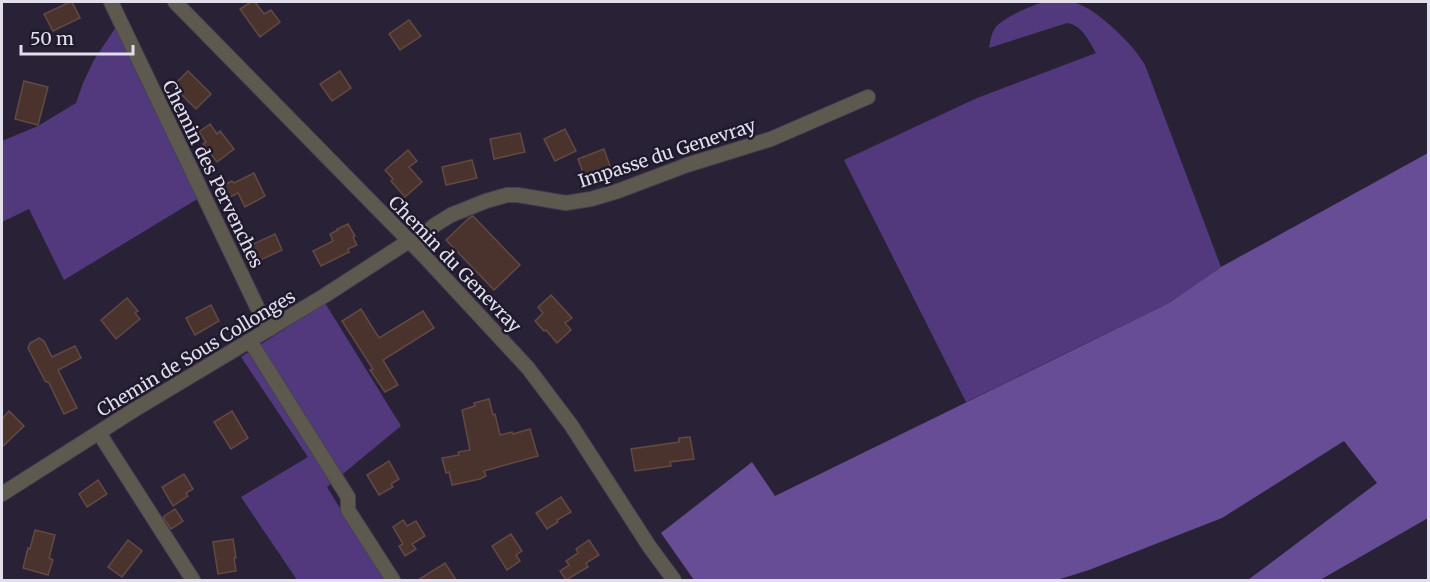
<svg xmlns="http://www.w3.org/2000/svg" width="1430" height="582" viewBox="0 0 1430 582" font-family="Merriweather,serif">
<rect width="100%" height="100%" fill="#292236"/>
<!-- green -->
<g fill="#52387d">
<path d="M1044,2c10,0 22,-2 32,1 22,7 58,42 69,62l76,202 -52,36 -203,99 -122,-242 133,-62 119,-45c-7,-12 -14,-28 -29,-30l-78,25c1,-5 2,-13 5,-18 5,-11 38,-25 50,-28z"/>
<polygon points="116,27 199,198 64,280 29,209 2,222 2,141 38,126 76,103 83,83 94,60"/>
<polygon points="325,303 401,426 327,487 384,580 297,580 241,497 308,457 241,357"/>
</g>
<!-- forest -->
<polygon fill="#674d96" points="1428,153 1428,518 1320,580 1248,580 1377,483 1344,441 1222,518 1089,570 1057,580 694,580 661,533 752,462 775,496 1169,303 1221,267"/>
<!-- building -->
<g fill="#4b332d" stroke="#634943" stroke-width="1.5">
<polygon points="70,2 72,2 80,18 53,31 44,14"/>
<polygon points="251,2 255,2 264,14 271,10 280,22 260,37 240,9"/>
<polygon points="409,20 421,36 400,50 389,34"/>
<polygon points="188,71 211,94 196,109 173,86"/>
<polygon points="340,71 351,88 332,101 320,84"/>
<polygon points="24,81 48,87 38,125 15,119"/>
<polygon points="210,124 217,134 220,131 234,149 217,162 203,144 206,142 199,132"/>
<polygon points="565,129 576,151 555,161 544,139"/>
<polygon points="520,133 525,152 494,159 490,139"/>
<polygon points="604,149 611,169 585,178 578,159"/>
<polygon points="408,150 417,161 409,167 422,182 405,197 391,181 393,179 385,170"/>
<polygon points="472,160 477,178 446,185 442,167"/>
<polygon points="254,173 265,196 245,207 238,193 224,200 218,188 232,181 234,183"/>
<polygon points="473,216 520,265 494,290 446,240 469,218"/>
<polygon points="348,224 355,236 353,237 357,245 348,249 349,252 321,266 313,251 333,241 330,234 338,230 337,229"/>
<polygon points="275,234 282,250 254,263 247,247"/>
<polygon points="551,295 572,318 565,323 571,330 557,343 546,330 544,331 535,321 543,313 538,307"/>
<polygon points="127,298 138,311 135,313 140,319 116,339 101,320"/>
<polygon points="211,305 219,321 195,335 186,318"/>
<polygon points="361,309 379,338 423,311 434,328 383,360 398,385 385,392 370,370 373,369 342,321"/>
<polygon points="39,338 44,341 52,357 75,346 81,358 58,370 77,408 64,414 49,383 45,381 28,348 30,343"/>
<polygon points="489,399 493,415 495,414 500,435 512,432 513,434 530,429 538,456 484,471 486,476 480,479 452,485 449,472 446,473 442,458 459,455 458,452 470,450 462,410 475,406 474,403"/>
<polygon points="9,411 24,426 2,447 2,419"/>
<polygon points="232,411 248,438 231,449 214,422"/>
<polygon points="690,437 694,459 670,462 671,466 635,471 631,449 679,442 679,438"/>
<polygon points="389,461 399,479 391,484 393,487 379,495 367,475"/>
<polygon points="184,474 193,489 186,493 188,496 173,506 162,487"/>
<polygon points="98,480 107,494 87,507 79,494"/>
<polygon points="561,497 571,512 557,520 558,522 547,529 536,513"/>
<polygon points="175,509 183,521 171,529 163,517"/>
<polygon points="403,520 407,526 416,521 425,536 412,544 416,549 405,556 399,546 403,544 393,527"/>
<polygon points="35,530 55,535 49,558 53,560 48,575 23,568 28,548 30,549"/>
<polygon points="511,534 522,551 516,555 520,561 507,570 492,546"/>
<polygon points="233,539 236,558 234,558 236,571 218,574 213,542"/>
<polygon points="128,540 142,551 122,577 108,567"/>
<polygon points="589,540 599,555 586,563 588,567 566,580 560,571 569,565 566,561 578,553 576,549"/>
<polygon points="445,563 456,580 418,580"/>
</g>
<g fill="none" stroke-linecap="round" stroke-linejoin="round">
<!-- minor casing -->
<g stroke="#474053" stroke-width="16">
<g id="minor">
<polyline points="111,2 258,309 270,329"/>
<polyline points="175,2 426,258 528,368 571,425 649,546 674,580"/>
<polyline points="412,244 435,225 451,215 486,201 507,195 518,195 566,203 591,199 618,191 687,165 771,139 868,97"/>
<polyline points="250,341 348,497 348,510 393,580"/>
<polyline points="99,433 193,580"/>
<polyline points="2,494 134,410 324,296 409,241"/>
</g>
</g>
<!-- minor -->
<use href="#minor" stroke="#5e594f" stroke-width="14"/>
</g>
<g text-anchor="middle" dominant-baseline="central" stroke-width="5" stroke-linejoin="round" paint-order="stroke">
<!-- street labels -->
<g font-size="18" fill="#e2deec" stroke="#1f192c">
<text transform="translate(667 153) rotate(-18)">Impasse du Genevray</text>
<text transform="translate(213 174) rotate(64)">Chemin des Pervenches</text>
<text transform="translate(455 264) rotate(46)">Chemin du Genevray</text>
<text transform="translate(196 353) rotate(-31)">Chemin de Sous Collonges</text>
</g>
</g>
<!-- border -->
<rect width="1430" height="582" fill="none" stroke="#e2deec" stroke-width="6"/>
<!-- scale -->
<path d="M21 45v9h112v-9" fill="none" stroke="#e2deec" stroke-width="3"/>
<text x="30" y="45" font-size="18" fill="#e2deec" stroke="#1f192c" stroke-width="4.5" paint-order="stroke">50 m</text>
</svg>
